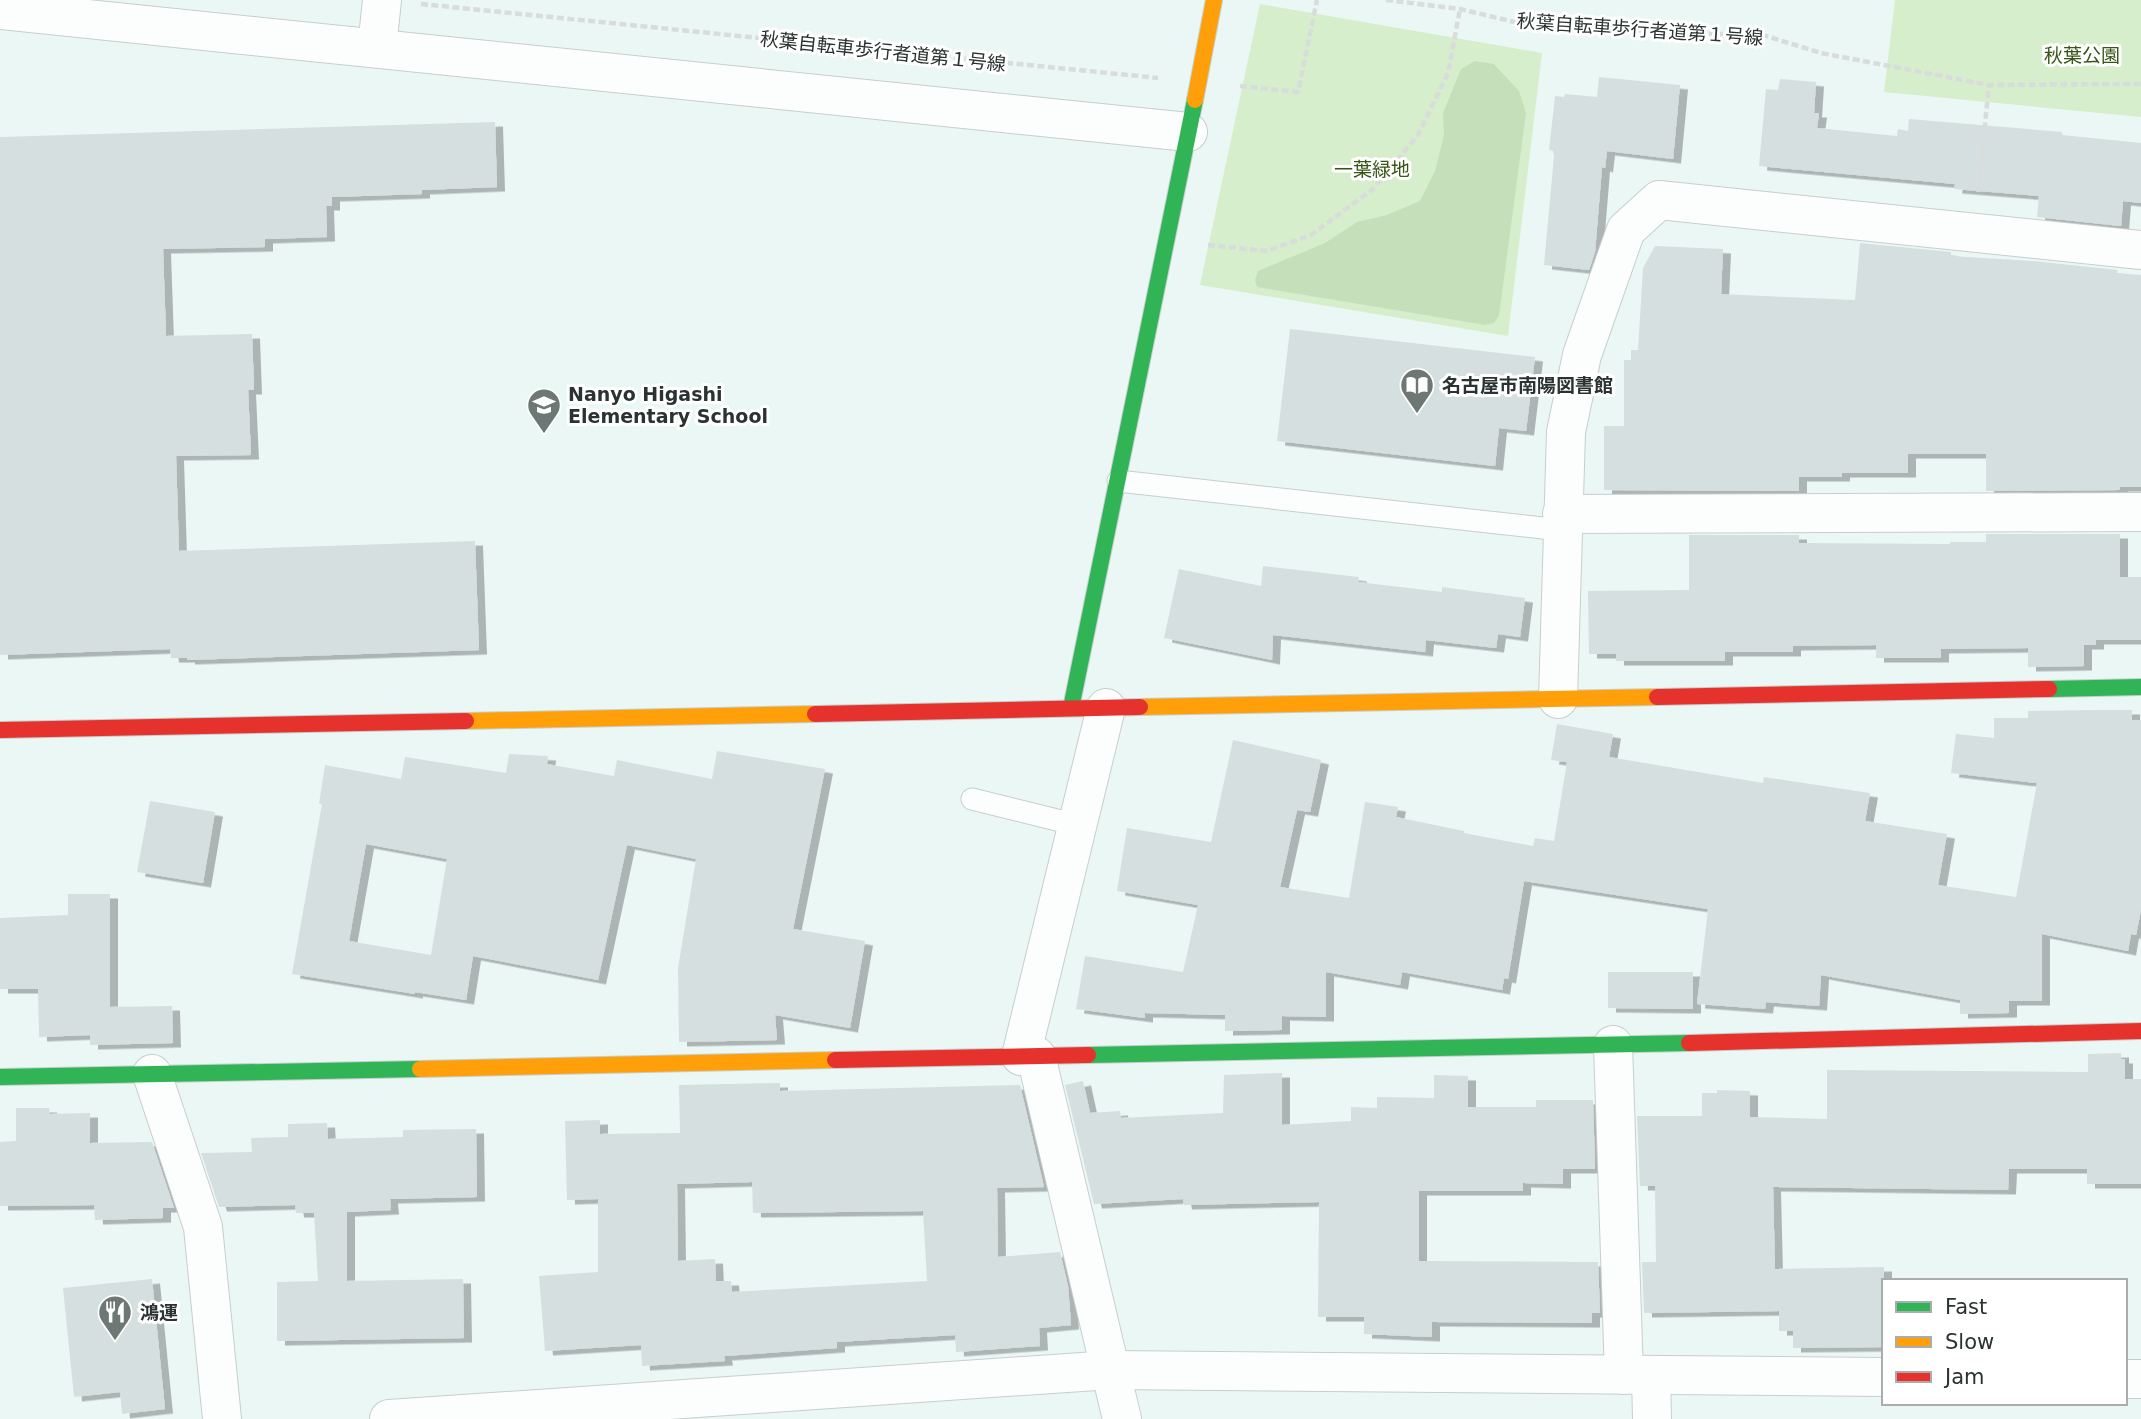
<svg xmlns="http://www.w3.org/2000/svg" width="2141" height="1419" viewBox="0 0 2141 1419" font-family="'DejaVu Sans','Noto Sans JP',sans-serif">
<defs>
<filter id="shadow"><feDropShadow dx="8" dy="4.5" stdDeviation="0" flood-color="#0004"/></filter>
</defs>
<rect width="100%" height="100%" fill="#eaf7f4"/>
<!-- green -->
<g fill="#d6eecc">
<polygon points="1895,0 2141,0 2141,117 1884,92"/>
<polygon points="1260,4 1542,53 1508,336 1200,285"/>
</g>
<!-- forest -->
<polygon fill="#c6dfbb" points="1475,61 1494,64 1519,91 1526,113 1499,316 1494,323 1485,325 1257,287 1255,280 1258,271 1325,243 1357,222 1387,215 1420,201 1435,171 1444,135 1443,113 1461,69"/>
<!-- building -->
<g fill="#d6dfdf" fill-rule="evenodd" filter="url(#shadow)">
<polygon points="1599,77 1680,85 1673,159 1607,151 1605,168 1602,167 1595,252 1589,270 1544,265 1554,156 1553,151 1549,150 1555,96 1564,97 1565,94 1597,97"/>
<polygon points="1780,79 1816,82 1814,113 1819,113 1817,128 1897,136 1898,129 1908,131 1909,119 2062,132 2062,135 2141,143 2141,203 2123,201 2121,226 2037,217 2039,196 1954,189 1955,184 1759,166 1766,89 1778,90"/>
<polygon points="495,122 497,187 422,190 422,194 332,197 332,206 326,206 327,237 265,239 265,247 163,249 166,336 252,334 254,390 248,390 251,455 176,456 179,551 475,541 479,650 187,660 187,658 171,658 170,649 0,655 0,137"/>
<polygon points="1860,243 1951,252 1951,256 2033,261 2118,270 2117,273 2141,275 2141,487 2120,487 2120,490 1986,491 1986,454 1908,454 1908,473 1842,473 1842,477 1799,477 1799,491 1604,490 1604,426 1624,426 1624,360 1631,360 1631,350 1638,350 1643,268 1655,246 1723,249 1721,294 1855,300"/>
<polygon points="1290,329 1535,357 1526,431 1499,428 1495,466 1277,441"/>
<polygon points="1986,534 2120,534 2120,577 2141,577 2141,640 2096,640 2096,645 2084,645 2084,666 2028,667 2028,648 1941,649 1941,658 1876,658 1876,645 1793,646 1793,652 1725,652 1725,661 1616,661 1616,654 1589,654 1588,591 1689,590 1689,535 1799,535 1799,543 1950,544 1950,542 1986,542"/>
<polygon points="1263,566 1359,577 1358,582 1442,592 1442,587 1525,598 1520,637 1498,634 1496,648 1426,640 1425,652 1273,635 1272,660 1164,638 1179,569 1261,586"/>
<polygon points="2097,710 2132,710 2132,720 2141,720 2141,910 2136,935 2131,934 2128,951 2042,934 2042,1001 2009,1001 2009,1013 1960,1014 1960,1000 1821,975 1819,1006 1766,1002 1765,1009 1697,1004 1708,909 1524,881 1508,979 1504,978 1502,990 1402,972 1400,985 1326,972 1326,1017 1282,1016 1282,1030 1225,1031 1225,1015 1145,1013 1145,1018 1076,1009 1085,956 1183,972 1198,905 1117,891 1127,828 1211,842 1233,740 1321,760 1310,812 1297,810 1280,887 1349,898 1365,802 1398,807 1396,817 1464,831 1464,833 1533,846 1535,838 1554,841 1567,762 1551,760 1557,724 1613,734 1609,757 1763,783 1764,777 1870,793 1865,821 1947,834 1938,885 2016,897 2037,783 1951,773 1956,734 1994,738 1994,718 2028,718 2028,711"/>
<path d="M717,751l108,18 -32,160 72,12 -15,87 -75,-13 2,25 -98,2 -1,-74 18,-109 -69,-14 -29,135 -125,-24 -7,44 -51,-8v2l-123,-20 30,-170h-3l6,-39 76,14 4,-22 101,16 3,-19 39,2 -1,8 67,12 3,-16 95,19zM366,844l81,15 -16,96 -82,-14z"/>
<polygon points="150,801 215,812 203,883 137,872"/>
<polygon points="68,894 110,894 110,1007 172,1006 173,1043 90,1045 90,1035 39,1037 38,989 0,989 0,918 68,915"/>
<polygon points="1608,972 1693,972 1693,1009 1608,1008"/>
<polygon points="2121,1053 2121,1059 2125,1059 2125,1079 2141,1079 2141,1184 2087,1184 2087,1169 2009,1169 2008,1190 1773,1187 1775,1269 1884,1267 1884,1347 1793,1348 1793,1331 1779,1331 1779,1311 1644,1313 1642,1262 1656,1262 1655,1186 1640,1186 1637,1116 1702,1116 1702,1093 1717,1093 1717,1090 1750,1091 1750,1117 1827,1119 1827,1070 2088,1072 2088,1054"/>
<polygon points="1282,1073 1282,1125 1351,1121 1351,1107 1377,1108 1377,1097 1434,1098 1434,1075 1468,1076 1468,1107 1536,1107 1536,1100 1593,1100 1595,1169 1563,1169 1563,1184 1523,1183 1523,1191 1419,1191 1419,1261 1598,1262 1600,1313 1592,1313 1592,1323 1432,1322 1432,1337 1364,1334 1364,1317 1318,1317 1319,1202 1184,1205 1183,1199 1094,1204 1065,1085 1083,1081 1090,1113 1120,1111 1121,1118 1223,1113 1224,1075"/>
<path d="M780,1083v8l240,-6 24,102 -47,1 1,69 62,-5 8,34 3,39 -32,3 1,18 -84,6 -1,-17 -118,7v6l-113,8 1,5 -83,5 -1,-21 -96,6 -6,-75 59,-4v-73l-31,1 -2,-79 35,-1v14l80,-1 -1,-48zM752,1182l1,31 170,-2 4,70 -195,11 -1,-11h-15l-1,-22 -37,2 -1,-77z"/>
<polygon points="16,1108 49,1108 50,1114 90,1113 90,1143 152,1142 174,1208 163,1208 163,1218 95,1220 94,1205 0,1206 0,1142 16,1141"/>
<polygon points="327,1123 328,1139 403,1137 403,1130 476,1129 477,1197 390,1199 391,1210 347,1212 347,1281 463,1279 464,1338 277,1341 277,1282 318,1281 314,1213 296,1213 295,1205 219,1207 201,1153 252,1152 251,1138 288,1137 288,1124"/>
<polygon points="152,1279 165,1409 122,1414 120,1392 74,1397 63,1288"/>
</g>
<g fill="none" stroke-linecap="round" stroke-linejoin="round">
<!-- lane casing -->
<g stroke="#c6cfce" stroke-width="23">
<g id="lane">
<polyline points="1118,481 1561,530"/>
<polyline points="972,799 1077,825"/>
</g>
</g>
<!-- street casing -->
<g stroke="#c6cfce" stroke-width="40">
<g id="street">
<polyline points="0,10 1188,132"/>
<polyline points="377,48 382,0"/>
<polyline points="1562,514 2141,512"/>
<polyline points="1558,699 1566,432 1582,355 1626,230 1659,200 2141,250"/>
<polyline points="1613,1045 1624,1375"/>
<polyline points="1021,1056 1106,708"/>
<polyline points="1036,1056 1122,1419"/>
<polyline points="152,1074 203,1227 222,1419"/>
<polyline points="1651,1375 1652,1419"/>
<polyline points="2125,1379 2141,1379"/>
<polyline points="389,1419 1111,1370 1884,1377"/>
</g>
</g>
<!-- fast casing -->
<g stroke="#c6cfce" stroke-width="18">
<g id="fast">
<polyline points="2049,689 2141,687"/>
<polyline points="1071,708 1195,100"/>
<polyline points="1088,1055 1689,1043"/>
<polyline points="0,1077 420,1069"/>
</g>
</g>
<!-- slow casing -->
<g stroke="#c6cfce" stroke-width="18">
<g id="slow">
<polyline points="1195,100 1214,0"/>
<polyline points="1140,707 1657,697"/>
<polyline points="466,721 815,714"/>
<polyline points="420,1069 835,1060"/>
</g>
</g>
<!-- jam casing -->
<g stroke="#c6cfce" stroke-width="18">
<g id="jam">
<polyline points="1657,697 2049,689"/>
<polyline points="815,714 1140,707"/>
<polyline points="0,730 466,721"/>
<polyline points="1689,1043 2141,1031"/>
<polyline points="835,1060 1088,1055"/>
</g>
</g>
<!-- path -->
<g stroke="#d8dcdb" stroke-width="4.5" stroke-dasharray="7 3.5" stroke-linecap="butt">
<polyline points="1386,0 1460,9 1527,25 1766,36 1821,53 1989,85 2141,84"/>
<polyline points="421,4 1158,78"/>
<polyline points="1240,86 1298,92 1317,0"/>
<polyline points="1978,192 1989,85"/>
<polyline points="1208,245 1267,251 1311,235 1373,189 1418,135 1448,73 1460,9"/>
</g>
<!-- lane -->
<use href="#lane" stroke="#fcfefd" stroke-width="21"/>
<!-- street -->
<use href="#street" stroke="#fcfefd" stroke-width="38"/>
<!-- fast -->
<use href="#fast" stroke="#30b455" stroke-width="16"/>
<!-- slow -->
<use href="#slow" stroke="#ff9f0a" stroke-width="16"/>
<!-- jam -->
<use href="#jam" stroke="#e5322d" stroke-width="16"/>
</g>
<!-- icons -->
<defs>
<g id="library-pin" transform="scale(1.75)"><path d="M0 17L-7.5 6A9.5 9.5 0 1 1 7.5 6Z" fill="#6d7875" stroke="#fff"/><path d="M-6-4Q-3-5.5-.7-3.5V5Q-3 3-6 4ZM6-4Q3-5.5 .7-3.5V5Q3 3 6 4Z" fill="#fff"/></g>
<g id="school-pin" transform="scale(1.75)"><path d="M0 17L-7.5 6A9.5 9.5 0 1 1 7.5 6Z" fill="#6d7875" stroke="#fff"/><path d="M0-5L7-2L0 1L-7-2ZM-4 1L0 2.5L4 1V4Q0 6-4 4Z" fill="#fff"/></g>
<g id="restaurant-pin" transform="scale(1.75)"><path d="M0 17L-7.5 6A9.5 9.5 0 1 1 7.5 6Z" fill="#6d7875" stroke="#fff"/><path d="M-5-6h1v4h1v-4h1v4h1v-4h1v5L-1.5 .5V6h-2V.5L-5-1ZM5-6V6H3V1.5H1.5Q1.5-4 5-6Z" fill="#fff"/></g>
</defs>
<g fill-rule="evenodd">
<use href="#library-pin" x="1417" y="385"/>
<use href="#school-pin" x="544" y="405"/>
<use href="#restaurant-pin" x="115" y="1312"/>
</g>
<g text-anchor="middle" dominant-baseline="central" stroke-width="6" stroke-linejoin="round" paint-order="stroke">
<!-- street labels -->
<g font-size="19" fill="#2a3331" stroke="#fff">
<text transform="translate(1640 29) rotate(4)">秋葉自転車歩行者道第１号線</text>
<text transform="translate(883 51) rotate(6)">秋葉自転車歩行者道第１号線</text>
</g>
<!-- park labels -->
<g font-size="19" fill="#375515" stroke="#fff">
<text x="2082" y="55">秋葉公園</text>
<text x="1372" y="169">一葉緑地</text>
</g>
<!-- poi labels -->
<g font-size="19" font-weight="bold" fill="#2a3331" stroke="#fff" text-anchor="start">
<text x="1442" y="385">名古屋市南陽図書館</text>
<text x="568" y="394">Nanyo Higashi<tspan x="568" dy="22">Elementary School</tspan></text>
<text x="140" y="1312">鴻運</text>
</g>
</g>
<!-- legend -->
<rect x="1882" y="1279" width="245" height="126" fill="#ffffff" stroke="#aaadad" stroke-width="2"/>
<rect x="1896" y="1302" width="35" height="10" fill="#30b455" stroke="#aaadad" stroke-width="2"/>
<text x="1945" y="1314" font-size="21" fill="#2a3331">Fast</text>
<rect x="1896" y="1337" width="35" height="10" fill="#ff9f0a" stroke="#aaadad" stroke-width="2"/>
<text x="1945" y="1349" font-size="21" fill="#2a3331">Slow</text>
<rect x="1896" y="1372" width="35" height="10" fill="#e5322d" stroke="#aaadad" stroke-width="2"/>
<text x="1945" y="1384" font-size="21" fill="#2a3331">Jam</text>
</svg>
